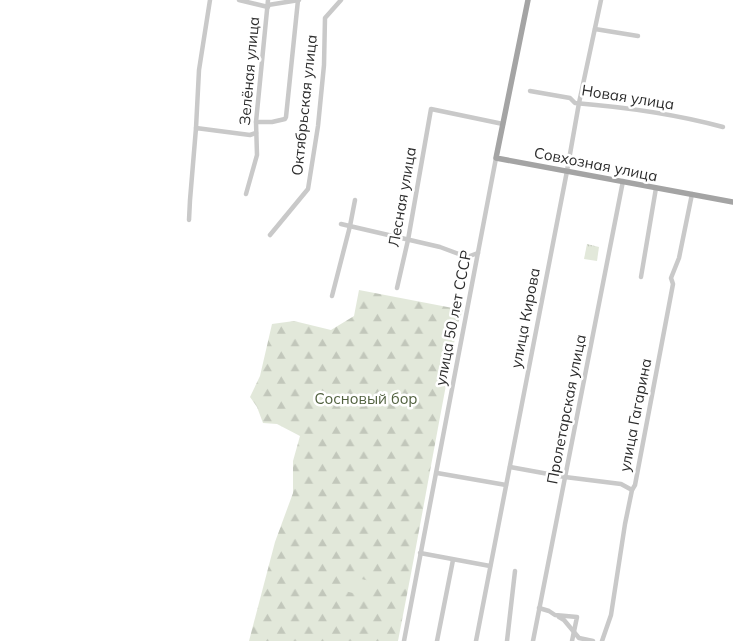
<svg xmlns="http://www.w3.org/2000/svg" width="733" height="641" viewBox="0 0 733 641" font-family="Mulish,sans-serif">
<defs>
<pattern id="grass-tufts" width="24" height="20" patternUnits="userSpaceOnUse" patternTransform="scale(1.25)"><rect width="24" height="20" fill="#e2e8da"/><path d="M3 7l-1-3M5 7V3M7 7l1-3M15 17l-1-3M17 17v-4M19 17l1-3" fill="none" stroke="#c2c7bb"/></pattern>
<pattern id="forest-firs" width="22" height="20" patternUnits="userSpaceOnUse" patternTransform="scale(1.25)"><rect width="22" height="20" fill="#e2e8da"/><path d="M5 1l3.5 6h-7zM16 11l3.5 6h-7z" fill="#c2c7bb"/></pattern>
</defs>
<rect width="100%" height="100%" fill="#fff"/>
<!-- grass -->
<polygon fill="url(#grass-tufts)" points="587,244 599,247 597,261 584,259"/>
<!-- forest -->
<path fill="url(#forest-firs)" d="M359,290l104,20 -5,13c-21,106 -39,212 -60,318h-149l26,-99 18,-49v-32l7,-25 -23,-12 -14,-1 -6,-16 -7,-10 10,-21 12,-52 22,-3 37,9 23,-14z"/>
<!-- pitch -->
<polygon fill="#e2e8da" points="344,575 370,581 366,596 340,590"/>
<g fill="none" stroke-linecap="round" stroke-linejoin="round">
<!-- minor -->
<g stroke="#c9c9c9" stroke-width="4.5">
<polyline points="239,0 268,7"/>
<polyline points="268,5 299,0"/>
<polyline points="595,29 638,36"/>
<path d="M530,91l40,7 5,5c49,4 100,11 148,24"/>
<polyline points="256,122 272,122 285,119 286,117 298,0"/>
<polyline points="196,128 199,70 210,0"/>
<polyline points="246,194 257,155 256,122 268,0"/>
<polyline points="189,220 190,200 196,128 250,135 256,133"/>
<polyline points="341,224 440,247 467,257 478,253"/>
<polyline points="270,235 308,189 318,126 324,65 325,18 341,0"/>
<polyline points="641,277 656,188"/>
<polyline points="397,288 408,240 431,109 503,124"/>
<polyline points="332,296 350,226 355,200"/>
<polyline points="510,467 565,477 621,484 632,490"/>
<polyline points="437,473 506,485"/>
<polyline points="420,553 490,566"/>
<polyline points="539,608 549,611 555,615 577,617 572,641"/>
<polyline points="559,617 564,620 579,638 593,641"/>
<polyline points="404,641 496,158"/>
<polyline points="437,641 453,560"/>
<polyline points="476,641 567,171 579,103 601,0"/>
<polyline points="507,641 515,571"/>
<polyline points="533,641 623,181"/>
<polyline points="602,641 611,615 625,524 632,490 635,485 673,284 671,278 679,258 692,194"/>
</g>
<!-- major -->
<polyline stroke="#a4a4a4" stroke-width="5.5" points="528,0 496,158 733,202"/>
</g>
<g text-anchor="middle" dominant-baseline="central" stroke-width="5" stroke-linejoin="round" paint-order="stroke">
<!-- street labels -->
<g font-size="15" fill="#2c2c2c" stroke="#fff">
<text transform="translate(249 71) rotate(-85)">Зелёная улица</text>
<text transform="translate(628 97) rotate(9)">Новая улица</text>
<text transform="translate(304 105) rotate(-84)">Октябрьская улица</text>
<text transform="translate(596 164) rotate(11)">Совхозная улица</text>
<text transform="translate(402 197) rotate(-80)">Лесная улица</text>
<text transform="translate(453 318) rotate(-79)">улица 50 лет СССР</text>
<text transform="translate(525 318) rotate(-79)">улица Кирова</text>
<text transform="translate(566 409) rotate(-79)">Пролетарская улица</text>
<text transform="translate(635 415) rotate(-79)">улица Гагарина</text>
</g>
<!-- park labels -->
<g font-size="15" fill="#51613f" stroke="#fff">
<text x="366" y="398">Сосновый бор</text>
</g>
</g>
</svg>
